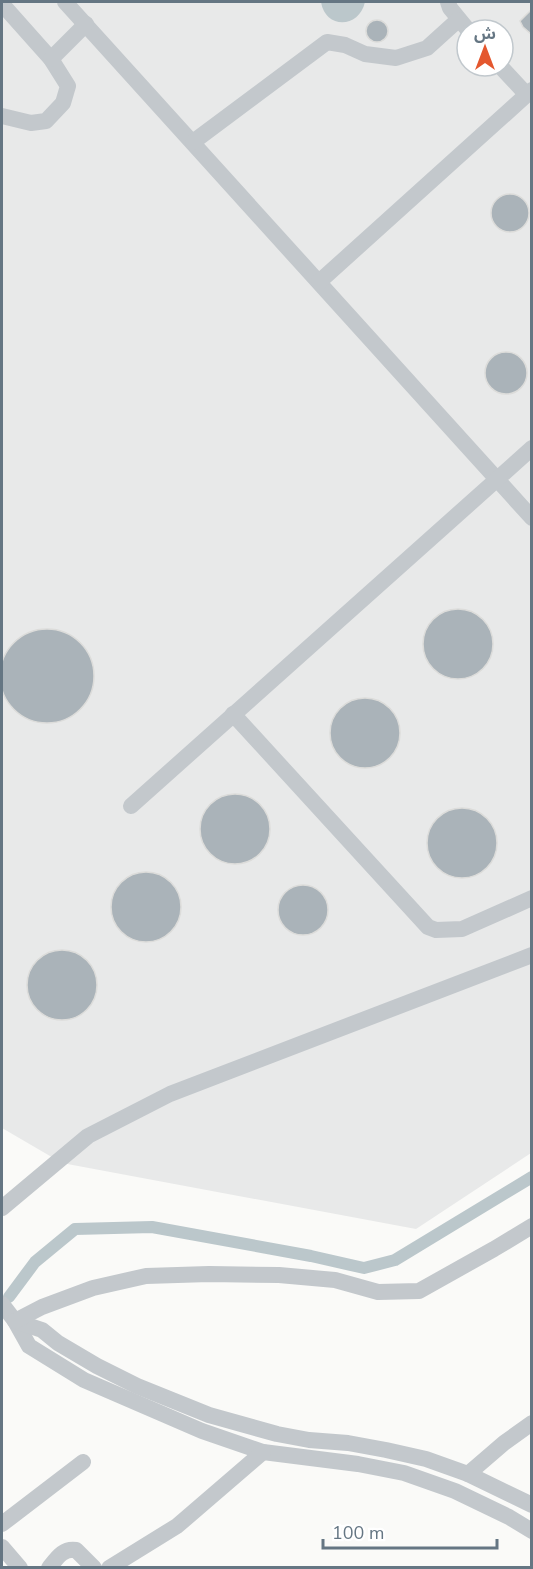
<svg xmlns="http://www.w3.org/2000/svg" width="533" height="1569" viewBox="0 0 533 1569" font-family="'Nunito Sans','Noto Sans Arabic',sans-serif">
<rect width="100%" height="100%" fill="#fafaf8"/>
<!-- built -->
<path fill="#e8e9e9" fill-rule="evenodd" d="M2,2h529v1151l-115,76 -354,-66 -60,-35zM467,30h36v36h-36z"/>
<!-- water -->
<path fill="#bbc7cb" d="M321,2h44c-6,27 -40,27 -44,0z"/>
<g fill="none" stroke-linecap="round" stroke-linejoin="round">
<!-- canal -->
<polyline stroke="#bbc7cb" stroke-width="12" points="9,1297 35,1262 75,1229 152,1227 311,1256 364,1268 395,1260 532,1177"/>
</g>
<!-- building -->
<g fill="#aab3b9" stroke="#dcdcda" stroke-width="1.5">
<polygon points="531,10 531,34 523,27 520,21"/>
<circle cx="377" cy="31" r="11"/>
<circle cx="510" cy="213" r="19"/>
<circle cx="506" cy="373" r="21"/>
<circle cx="458" cy="644" r="35"/>
<circle cx="47" cy="676" r="47"/>
<circle cx="365" cy="733" r="35"/>
<circle cx="235" cy="829" r="35"/>
<circle cx="462" cy="843" r="35"/>
<circle cx="146" cy="907" r="35"/>
<circle cx="303" cy="910" r="25"/>
<circle cx="62" cy="985" r="35"/>
</g>
<g fill="none" stroke-linecap="round" stroke-linejoin="round">
<!-- minor -->
<g stroke="#c3c8cc" stroke-width="16">
<polyline points="65,2 532,518"/>
<polyline points="448,2 450,8 468,30"/>
<polyline points="2,4 51,59 68,86 63,103 46,121 31,123 2,116"/>
<polyline points="51,59 86,24"/>
<polyline points="500,66 526,94"/>
<polyline points="193,142 327,42 345,45 365,54 396,58 427,48 458,20"/>
<polyline points="319,282 532,90"/>
<polyline points="233,714 428,927 436,930 462,929 532,898"/>
<polyline points="131,806 532,448"/>
<polyline points="2,1208 88,1136 170,1094 532,955"/>
<polyline points="2,1304 15,1321 29,1346 84,1380 202,1431 263,1452 358,1464 404,1473 455,1491 509,1517 532,1531"/>
<polyline points="15,1321 42,1330 58,1343 97,1366 137,1386 209,1415 277,1434 309,1440 348,1443 386,1450 426,1459 468,1474 532,1505"/>
<polyline points="15,1321 42,1307 93,1288 146,1276 209,1274 279,1275 335,1280 378,1292 419,1291 494,1249 532,1226"/>
<polyline points="468,1474 504,1443 532,1423"/>
<polyline points="2,1524 83,1462"/>
<polyline points="2,1547 20,1568"/>
<path d="M49,1568c8,-10 14,-20 27,-18l18,18"/>
<polyline points="109,1568 177,1526 263,1452"/>
</g>
</g>
<!-- border -->
<rect width="533" height="1569" fill="none" stroke="#657683" stroke-width="6"/>
<!-- north arrow -->
<g transform="translate(485 48)"><circle r="28" fill="#ffffff" stroke="#c1c8cd" stroke-width="1.5"/>
<path d="M0-4.5L10 22L0 15L-10 22Z" fill="#e4572e"/>
<text y="-9" font-size="16" font-weight="bold" text-anchor="middle" fill="#657683">ش</text>
</g>
<!-- scale -->
<path d="M323 1539v9h174v-9" fill="none" stroke="#657683" stroke-width="3"/>
<text x="332" y="1539" font-size="18" fill="#657683" stroke="#ffffff" stroke-width="4.5" paint-order="stroke">100 m</text>
</svg>
